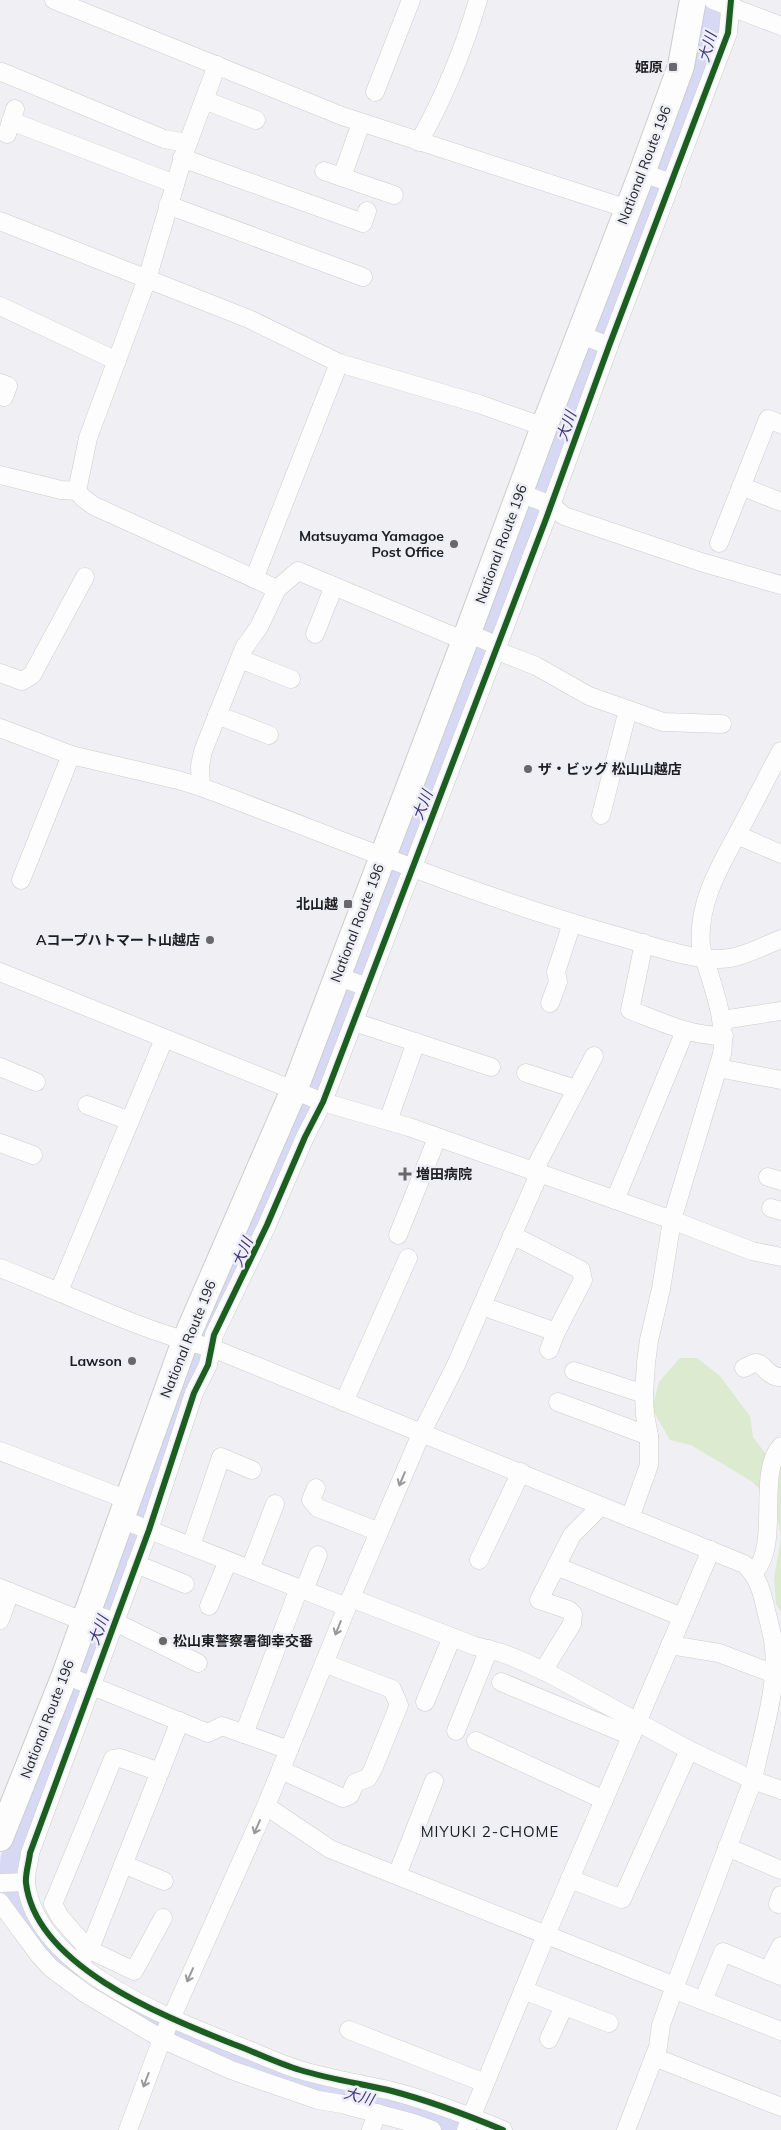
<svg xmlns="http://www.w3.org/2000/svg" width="781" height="2130" viewBox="0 0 781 2130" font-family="Mulish,'Noto Sans JP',sans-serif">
<rect width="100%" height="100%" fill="#f0f0f4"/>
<!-- green -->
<polygon fill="#dceacf" points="680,1358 697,1358 720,1376 750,1416 753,1437 766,1454 781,1457 781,1612 776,1604 774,1578 781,1538 776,1505 751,1481 691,1445 670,1440 652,1409 659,1382"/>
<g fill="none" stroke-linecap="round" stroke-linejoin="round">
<!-- river -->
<g stroke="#d7d8f4" stroke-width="25">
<polyline points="405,849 454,719 545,488 589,360 679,128 711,39 716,0"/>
<path d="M70,1966c-33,-23 -62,-66 -57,-107l42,-108 75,-215 76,-204 117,-259 73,-196"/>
<polyline points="122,2000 177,2033 267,2070 298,2080 436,2116 475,2130"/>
</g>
<!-- minor casing -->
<g stroke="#cccccf" stroke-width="19">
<g id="minor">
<polyline points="54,0 342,116 628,209"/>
<polyline points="713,0 781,26"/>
<polyline points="217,65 185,151 147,279 88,438 77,491 83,498 94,506 277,589 298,571 453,636 477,637 496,645"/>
<polyline points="2,72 164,139 188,143"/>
<polyline points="375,92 411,0"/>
<polyline points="204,100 256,120"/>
<polyline points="11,121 175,184"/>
<polyline points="7,134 15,109"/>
<path d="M419,142c25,-45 45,-93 59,-142"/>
<polyline points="182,158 363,223 367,211"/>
<polyline points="324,171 394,195"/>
<polyline points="642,173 672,183"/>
<polyline points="342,177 361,123"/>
<polyline points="168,205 363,277"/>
<polyline points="0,221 249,319 339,363 479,404 544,427"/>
<polyline points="0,306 117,361"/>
<polyline points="579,334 609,346"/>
<polyline points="0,383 8,386 4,397"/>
<polyline points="0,475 61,490 77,491"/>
<polyline points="741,486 781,502"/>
<polyline points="520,493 551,505 564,516 701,562 781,585"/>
<polyline points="719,543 768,419 781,424"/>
<polyline points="254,579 339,363"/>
<polyline points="315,634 334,586"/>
<polyline points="495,650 536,666 589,696 663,722 722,724"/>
<polyline points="240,659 291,679"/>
<polyline points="0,673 22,681 32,675 85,577"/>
<polyline points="217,715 269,735"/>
<path d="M0,728l71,27 107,25 23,7c135,50 270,108 409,147 30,8 77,25 106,25 22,1 45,-12 65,-20"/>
<polyline points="201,787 200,766 203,751 244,648 259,627 277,589"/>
<polyline points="601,815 628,710"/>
<polyline points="737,835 781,854"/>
<polyline points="21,880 71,755"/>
<path d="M644,943l-14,67c31,12 60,26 94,26"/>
<polyline points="0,972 323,1102 409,1127 672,1220 752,1251 781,1257"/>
<polyline points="337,976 367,987"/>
<polyline points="550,1003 558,982 556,972 572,923"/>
<polyline points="722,1020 781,1011"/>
<polyline points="354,1022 491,1067"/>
<polyline points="0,1067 36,1082"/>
<polyline points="718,1068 781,1080"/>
<polyline points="526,1073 576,1089"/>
<polyline points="87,1105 130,1121"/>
<polyline points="388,1121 416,1042"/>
<polyline points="0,1143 33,1155"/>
<polyline points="533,1172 594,1056"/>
<polyline points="768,1177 781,1181"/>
<polyline points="615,1200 685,1031"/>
<polyline points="771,1208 781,1211"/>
<polyline points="398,1235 437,1138"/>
<polyline points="512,1235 581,1270 583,1280 556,1332 549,1350"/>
<path d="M0,1268c70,27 138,62 212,80l532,216c14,12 18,28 22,46 3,13 7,25 8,38 4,41 -13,91 -21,132l28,10"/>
<polyline points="59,1291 164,1039"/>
<polyline points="482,1306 556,1332"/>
<path d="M744,1368c3,-1 8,-5 12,-5 7,-1 12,15 25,14"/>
<polyline points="574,1371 644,1394"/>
<polyline points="344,1402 408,1258"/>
<polyline points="558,1402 649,1436"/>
<polyline points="0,1451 128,1500"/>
<polyline points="316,1488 311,1500 318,1508 379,1532"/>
<path d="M630,1518l19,-53v-29l-4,-21 -1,-21 2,-31 3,-23 12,-51 11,-69 50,-166c5,-36 -11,-71 -21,-107 -4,-44 19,-81 39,-118 14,-26 27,-52 41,-78"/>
<polyline points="121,1519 347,1607"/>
<polyline points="191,1546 221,1457 252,1470"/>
<polyline points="479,1560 521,1472"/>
<polyline points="136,1564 185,1584"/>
<polyline points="556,1566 682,1617"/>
<polyline points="250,1569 275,1504"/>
<path d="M754,1572c27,-27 2,-99 27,-126"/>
<polyline points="0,1588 85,1622"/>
<polyline points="304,1590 318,1555"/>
<polyline points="351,1598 475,1646 502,1653 520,1660 550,1674 689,1750 753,1780 675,1986 661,2025 658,2047 626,2130"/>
<polyline points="209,1606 228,1561"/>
<polyline points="88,1612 115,1622 198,1663"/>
<polyline points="0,1620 10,1592"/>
<polyline points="670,1645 719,1653 774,1674"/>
<polyline points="543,1671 572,1624 573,1614 569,1610 539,1600 572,1535 601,1506"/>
<polyline points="65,1675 208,1733 222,1726 289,1750"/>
<polyline points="501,1682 631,1736"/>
<polyline points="425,1702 452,1637"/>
<polyline points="456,1731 489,1649"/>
<polyline points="244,1734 299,1588"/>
<polyline points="476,1741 604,1800"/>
<polyline points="281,1770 343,1798 350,1795 355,1783 368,1778 373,1769 399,1705 392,1689 324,1663"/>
<polyline points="160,1772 120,1758 113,1759 53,1904 60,1917 88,1949 134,1971 163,1918"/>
<polyline points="266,1806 330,1849 675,1986"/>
<polyline points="727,1847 781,1870"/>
<polyline points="123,1864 164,1881"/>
<polyline points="397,1875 434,1781"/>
<polyline points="570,1879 622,1899 689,1750"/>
<polyline points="0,1883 26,1882"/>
<polyline points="0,1902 39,1955 51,1968 86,1994 162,2039 231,2070 318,2100 342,2104 413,2123 432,2130"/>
<polyline points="778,1904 781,1895"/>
<polyline points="83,1957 93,1941 180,1721"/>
<polyline points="768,1971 781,1946"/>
<polyline points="673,1989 781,2031"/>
<polyline points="523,1990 609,2023"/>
<polyline points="703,2001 723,1952 781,1976"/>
<polyline points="349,2030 485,2083"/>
<polyline points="549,2039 564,2006"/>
<polyline points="654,2057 781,2107"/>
<polyline points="128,2130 162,2039 266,1806 347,1607 421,1434 456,1365 539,1174"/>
<polyline points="371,2130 377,2113"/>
<polyline points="466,2130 546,1935 711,1550"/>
<path d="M503,2130c-36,-15 -73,-29 -111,-39 -30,-7 -62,-12 -92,-21 -23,-7 -45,-18 -67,-26 -67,-27 -197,-77 -207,-161 -1,-9 3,-20 4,-30l119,-323 45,-137 14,-28 6,-30 53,-110 38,-88 18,-35 223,-583 63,-173 119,-313 3,-33"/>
</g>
</g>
<!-- highway casing -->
<g stroke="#cccccf" stroke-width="28">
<polyline id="highway" points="0,1838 65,1675 185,1341 297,1083 467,635 544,427 642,173 681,66 693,0"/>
</g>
<!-- minor -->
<use href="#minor" stroke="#fdfdfd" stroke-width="18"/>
<!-- highway -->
<use href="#highway" stroke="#fdfdfd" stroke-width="26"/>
<!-- cycleway casing -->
<g stroke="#eeeef6" stroke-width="9">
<path id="cycleway" d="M503,2130c-36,-15 -73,-29 -111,-39 -30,-7 -62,-12 -92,-21 -23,-7 -45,-18 -67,-26 -67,-27 -197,-77 -207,-161 -1,-9 3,-20 4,-30l119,-323 45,-137 14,-28 6,-30 53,-110 38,-88 18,-35 223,-583 63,-173 119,-313 3,-33"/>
</g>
<!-- cycleway -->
<use href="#cycleway" stroke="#1b5e20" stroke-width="6"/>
</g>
<!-- one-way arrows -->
<defs><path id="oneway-shaft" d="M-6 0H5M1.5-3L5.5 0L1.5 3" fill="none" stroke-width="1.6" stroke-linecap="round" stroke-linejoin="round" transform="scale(1.25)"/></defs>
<g stroke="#99999a">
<use href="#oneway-shaft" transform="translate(402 1479) rotate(113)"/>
<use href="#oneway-shaft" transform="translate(338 1628) rotate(112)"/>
<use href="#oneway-shaft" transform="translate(257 1827) rotate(114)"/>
<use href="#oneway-shaft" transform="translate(190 1975) rotate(114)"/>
<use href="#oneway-shaft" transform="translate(146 2080) rotate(111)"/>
</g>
<!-- markers -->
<g fill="#68686b" stroke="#eeeef6" stroke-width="2">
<rect x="668" y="62" width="10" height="10" rx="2.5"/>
<circle cx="454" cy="544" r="5"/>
<circle cx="528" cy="769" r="5"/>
<rect x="343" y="899" width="10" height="10" rx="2.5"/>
<circle cx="210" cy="940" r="5"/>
<path d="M402.5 1166.5h5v5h5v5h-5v5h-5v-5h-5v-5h5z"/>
<circle cx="132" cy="1361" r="5"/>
<circle cx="163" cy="1641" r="5"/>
</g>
<g text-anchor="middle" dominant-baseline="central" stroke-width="5" stroke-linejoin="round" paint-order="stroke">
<!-- poi labels -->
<g font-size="14" font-weight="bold" fill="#1e1e21" stroke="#eeeef6" text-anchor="end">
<text x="663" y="67">姫原</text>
<text x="444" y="536">Matsuyama Yamagoe<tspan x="444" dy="16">Post Office</tspan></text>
<text x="538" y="769" text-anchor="start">ザ・ビッグ 松山山越店</text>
<text x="338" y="904">北山越</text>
<text x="200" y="940">Aコープハトマート山越店</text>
<text x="416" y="1174" text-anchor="start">増田病院</text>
<text x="122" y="1361">Lawson</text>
<text x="173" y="1641" text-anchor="start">松山東警察署御幸交番</text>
</g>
<!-- street labels -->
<g font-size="14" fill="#1e1e21" stroke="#eeeef6">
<text transform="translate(644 165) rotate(-69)">National Route 196</text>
<text transform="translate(501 544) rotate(-70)">National Route 196</text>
<text transform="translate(357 923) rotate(-69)">National Route 196</text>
<text transform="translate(188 1339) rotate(-68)">National Route 196</text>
<text transform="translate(47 1719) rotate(-69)">National Route 196</text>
</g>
<!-- water labels -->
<g font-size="15" font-style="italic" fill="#3d347e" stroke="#eeeef6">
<text transform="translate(707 47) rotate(-74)">大川</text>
<text transform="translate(566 426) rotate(-71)">大川</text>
<text transform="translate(422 805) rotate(-69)">大川</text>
<text transform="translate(242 1252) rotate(-66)">大川</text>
<text transform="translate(98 1630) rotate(-70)">大川</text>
<text transform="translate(359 2096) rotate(15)">大川</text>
</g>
<!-- neighbourhood labels -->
<g font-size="15" letter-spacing="1" fill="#1e1e21" stroke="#eeeef6">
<text x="490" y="1831">MIYUKI 2-CHOME</text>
</g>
</g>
</svg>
